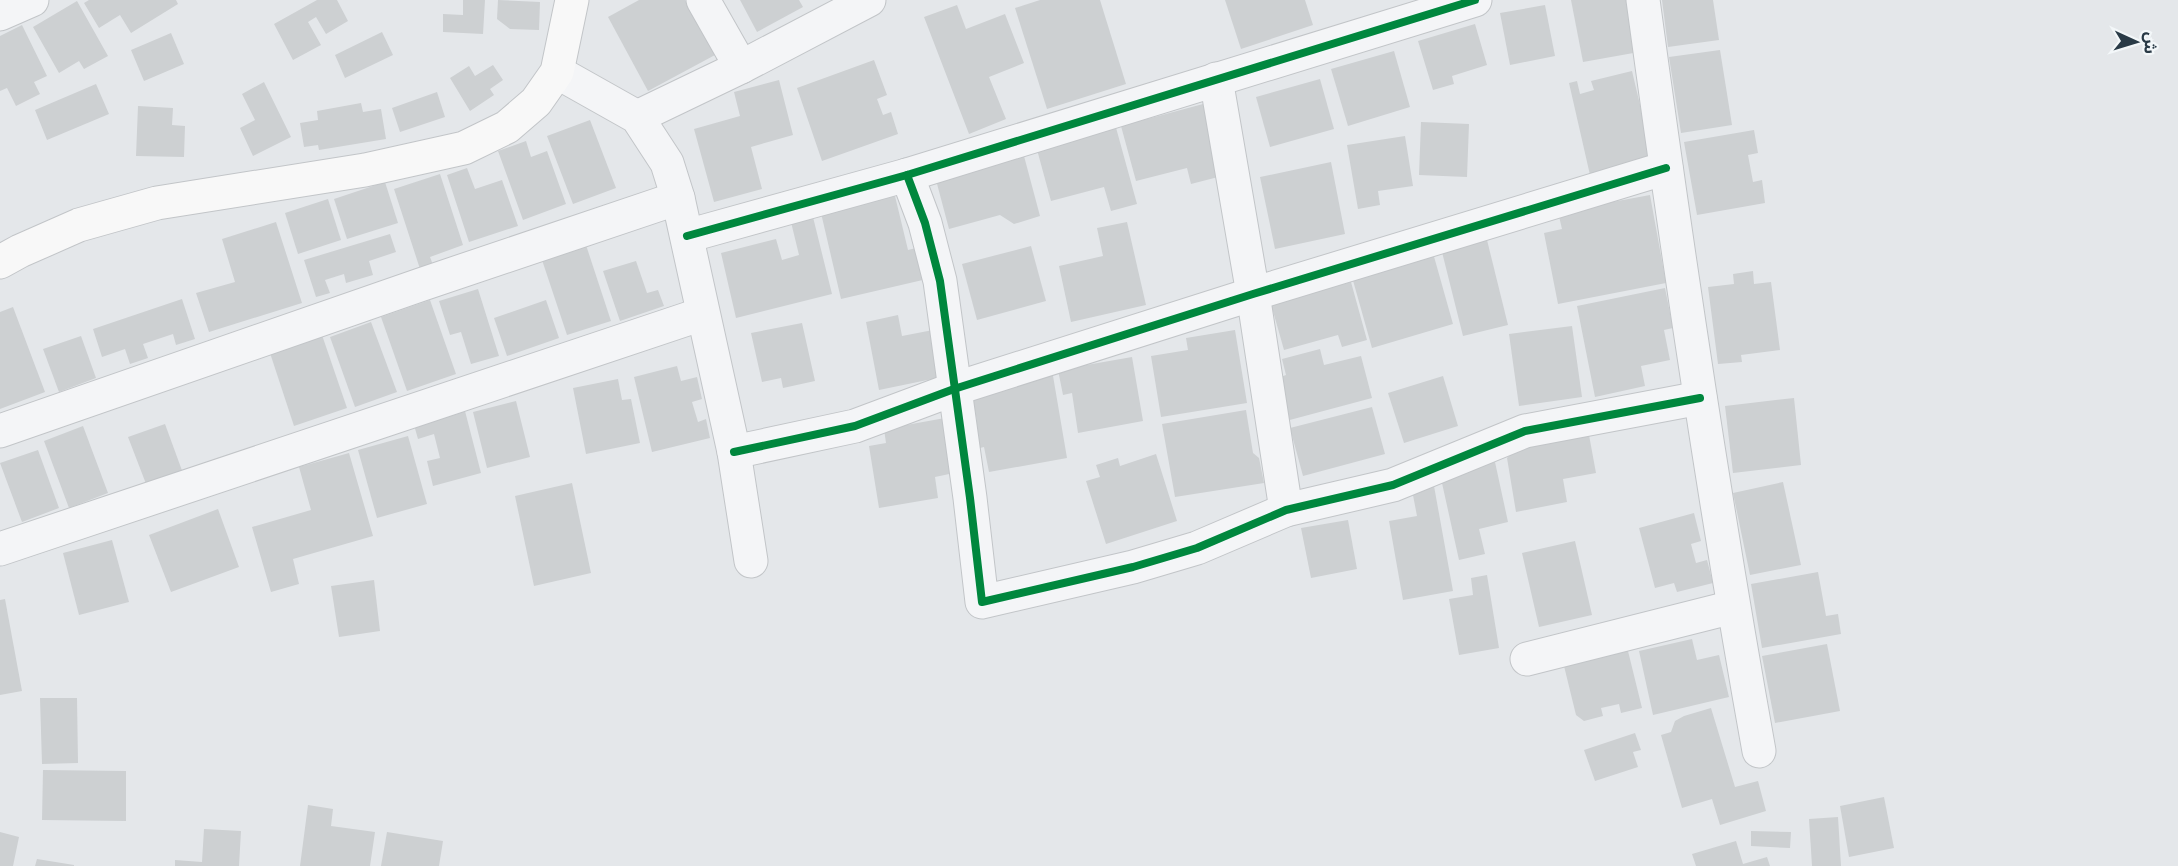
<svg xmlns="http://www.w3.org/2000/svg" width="2178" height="866" viewBox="0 0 2178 866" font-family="Quicksand,'Noto Sans Arabic',sans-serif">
<rect width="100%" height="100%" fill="#e4e7ea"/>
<!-- building -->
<g fill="#cdd0d2">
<polygon points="89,0 176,0 178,4 131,33 120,15 99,28 84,3"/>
<polygon points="317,0 337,0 348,21 326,34 316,17 308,22 321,45 293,60 274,24"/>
<polygon points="463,0 485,0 483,34 443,32 443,14 463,15"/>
<polygon points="498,0 540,2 539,30 510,29 497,19"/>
<polygon points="639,0 685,0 715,55 648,91 608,17"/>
<polygon points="740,0 799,0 803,7 757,32"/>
<polygon points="1040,0 1100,0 1126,84 1047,109 1015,8"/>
<polygon points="1225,0 1305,0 1313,25 1241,49"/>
<polygon points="1571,0 1629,0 1639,52 1583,62"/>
<polygon points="1662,0 1713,0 1719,40 1668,47"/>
<polygon points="77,1 108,56 84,69 79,61 59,73 33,27"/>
<polygon points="957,5 966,29 1005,14 1024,63 989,77 1006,119 969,134 924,17"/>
<polygon points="1545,5 1555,56 1510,65 1500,13"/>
<polygon points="1475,24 1487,65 1452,76 1454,84 1433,90 1418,41"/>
<polygon points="22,25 47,76 34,82 40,94 16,106 7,88 0,91 0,36"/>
<polygon points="382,32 393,55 345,78 335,55"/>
<polygon points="171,33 184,64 144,81 131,50"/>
<polygon points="1720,50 1732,125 1681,133 1669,57"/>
<polygon points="1394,51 1410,107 1348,126 1331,69"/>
<polygon points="874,60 887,95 877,99 883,115 891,112 898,134 822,161 797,88"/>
<polygon points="493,65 503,80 490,89 494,95 470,111 450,78 469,66 475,76"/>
<polygon points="1632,71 1653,160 1590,175 1569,83 1577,81 1580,94 1594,90 1591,81"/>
<polygon points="1320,79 1334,129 1270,147 1256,97"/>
<polygon points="779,80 793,135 751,147 762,189 714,202 694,129 740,116 734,92"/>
<polygon points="264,82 291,137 253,156 240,128 255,120 242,94"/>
<polygon points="96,84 109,114 47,140 35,110"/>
<polygon points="437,92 445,117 400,132 392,108"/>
<polygon points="361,103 363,112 381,109 386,139 319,150 318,145 304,147 300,123 318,120 317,111"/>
<polygon points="1203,104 1222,176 1191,184 1187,168 1136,181 1121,126"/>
<polygon points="138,106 173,108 172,125 185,126 184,157 136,156"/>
<polygon points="590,120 616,188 573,204 547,136"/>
<polygon points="1421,122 1469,124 1467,177 1419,175"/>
<polygon points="1115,124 1137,204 1111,211 1104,187 1051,201 1036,146"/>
<polygon points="1754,130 1758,153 1748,155 1753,182 1762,180 1765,203 1697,215 1684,142"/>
<polygon points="1405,136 1413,186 1378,191 1380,205 1358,209 1347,145"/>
<polygon points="526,141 531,157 547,151 566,204 523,220 498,151"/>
<polygon points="1024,156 1040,216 1014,224 1000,215 949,229 936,180"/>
<polygon points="1331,162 1345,234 1275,249 1260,177"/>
<polygon points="467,168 475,189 502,180 518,226 469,242 447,175"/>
<polygon points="440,174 463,245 430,257 433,265 420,269 394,189"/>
<polygon points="385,182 398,223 347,239 334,199"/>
<polygon points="1650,195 1666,283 1558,304 1544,233 1562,229 1558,212"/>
<polygon points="895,196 908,250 920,247 927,279 841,299 821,213"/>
<polygon points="328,199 341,240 298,254 285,213"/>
<polygon points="812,213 832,294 736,318 721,253 776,239 782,260 799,255 790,218"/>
<polygon points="276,222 302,303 209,332 196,293 235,282 222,239"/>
<polygon points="1127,222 1146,305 1071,322 1059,266 1103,256 1097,228"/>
<polygon points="390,234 396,252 369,261 373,275 346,283 344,274 325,280 330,293 316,297 304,260"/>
<polygon points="1487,240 1508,325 1463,336 1442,252"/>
<polygon points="586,245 611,321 567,335 542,260"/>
<polygon points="1031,246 1046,301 977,320 962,264"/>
<polygon points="1433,253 1453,324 1372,348 1352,277"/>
<polygon points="636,261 647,293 658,290 664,306 620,321 603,271"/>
<polygon points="1753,271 1754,284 1771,282 1780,350 1741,355 1742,362 1718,364 1708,287 1734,284 1733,274"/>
<polygon points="1351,282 1367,340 1342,347 1338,335 1284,350 1271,304"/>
<polygon points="1665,288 1673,328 1664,330 1670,360 1641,366 1645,386 1595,397 1577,306"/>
<polygon points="478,289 499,356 471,364 461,332 450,335 439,301"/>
<polygon points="182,299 195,339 176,345 173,334 143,344 148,358 130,364 125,349 102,357 93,329"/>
<polygon points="430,300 456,374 407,391 381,317"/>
<polygon points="546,300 559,338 507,356 494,318"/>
<polygon points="13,307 45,392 0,409 0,312"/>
<polygon points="898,315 902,336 933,330 942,377 879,390 866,322"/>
<polygon points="371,322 397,392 355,407 330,337"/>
<polygon points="802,323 815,381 783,388 781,378 762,382 751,333"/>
<polygon points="1572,326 1582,397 1519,406 1509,334"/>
<polygon points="1235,330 1247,403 1161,417 1151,356 1188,350 1186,338"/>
<polygon points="322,335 347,408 294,426 270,353"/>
<polygon points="81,336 96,378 59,392 43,349"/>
<polygon points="1320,349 1324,365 1361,356 1372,398 1286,421 1275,379 1286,375 1282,359"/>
<polygon points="1132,357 1143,421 1078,433 1072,393 1063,395 1058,370"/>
<polygon points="677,366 681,381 697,377 702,399 692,402 698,422 706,419 710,438 652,452 634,377"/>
<polygon points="1052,370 1067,458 989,472 984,447 976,449 971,422 977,421 972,395"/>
<polygon points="1443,376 1458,426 1404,443 1388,393"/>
<polygon points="618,379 622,400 631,399 640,443 586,454 573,388"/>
<polygon points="1794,398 1801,465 1733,473 1725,406"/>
<polygon points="516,401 530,457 487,468 473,412"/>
<polygon points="1372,407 1385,454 1303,476 1290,428"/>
<polygon points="1246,410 1253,453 1259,458 1264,483 1175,497 1162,424"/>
<polygon points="465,411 481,473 433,486 427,461 440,458 434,434 418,439 414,425"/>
<polygon points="945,418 954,473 935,477 938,498 879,508 869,446 886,443 884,429"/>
<polygon points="165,424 184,476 148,489 128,437"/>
<polygon points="83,426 108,493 69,508 44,441"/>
<polygon points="1589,435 1596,473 1563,479 1567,502 1516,512 1507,458 1516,448"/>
<polygon points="408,436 427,504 377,518 358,450"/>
<polygon points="38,450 59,508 22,522 0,463"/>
<polygon points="349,453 373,536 293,559 299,584 271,592 252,527 311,510 299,467"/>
<polygon points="1156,454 1177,521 1106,544 1086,481 1100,477 1096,465 1118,458 1120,466"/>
<polygon points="1495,462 1508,522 1479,529 1485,554 1459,560 1440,474"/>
<polygon points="1783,482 1801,565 1750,575 1733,493"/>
<polygon points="572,483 591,573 534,586 515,496"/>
<polygon points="1434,486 1453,591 1403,600 1389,521 1417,516 1412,490"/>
<polygon points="218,509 239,567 171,592 149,535"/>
<polygon points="1694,513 1701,541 1691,544 1696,563 1707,560 1713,583 1677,592 1674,583 1655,588 1639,528"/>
<polygon points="1348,520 1357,569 1311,578 1301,528"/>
<polygon points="112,540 129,602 79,615 63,553"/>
<polygon points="1575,541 1592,615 1539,627 1522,553"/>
<polygon points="1818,572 1826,616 1838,614 1841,634 1762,648 1751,584"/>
<polygon points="1487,575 1499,648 1459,655 1449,599 1473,595 1471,578"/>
<polygon points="374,580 380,631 339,637 331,586"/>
<polygon points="5,599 22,691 0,695 0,600"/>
<polygon points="1692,639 1697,660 1719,655 1729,697 1653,715 1639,651"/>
<polygon points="1827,644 1840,711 1775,723 1762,656"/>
<polygon points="1628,651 1642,708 1621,713 1619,704 1601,708 1603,716 1584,721 1576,715 1564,666"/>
<polygon points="40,698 77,698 78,763 42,764"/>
<polygon points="1711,708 1735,787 1758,781 1766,811 1720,825 1712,799 1682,808 1661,735 1671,732 1675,721 1684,716"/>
<polygon points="1635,733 1641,750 1633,752 1638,767 1595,781 1584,750"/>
<polygon points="43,770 126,771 126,821 42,820"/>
<polygon points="1884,797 1894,848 1849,857 1840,806"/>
<polygon points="308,805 333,809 331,826 375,832 370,866 300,866"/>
<polygon points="1838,817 1841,866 1812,866 1809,819"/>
<polygon points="204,829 241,831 239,866 175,866 175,860 202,862"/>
<polygon points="1751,831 1791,832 1790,848 1751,846"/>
<polygon points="0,832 19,837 13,866 0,866"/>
<polygon points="387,832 443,841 439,866 381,866"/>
<polygon points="1736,841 1743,864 1767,857 1770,866 1696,866 1692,854"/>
<polygon points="37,859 74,865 74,866 35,866"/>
</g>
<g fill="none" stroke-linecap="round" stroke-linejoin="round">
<!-- street casing -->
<g stroke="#c2c5c8" stroke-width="35">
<g id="street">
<polyline points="703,0 741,67"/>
<path d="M1643,0c34,251 71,501 116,751"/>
<polyline points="0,14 32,0"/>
<polyline points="557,72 637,117 667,163 678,198 734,452 751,561"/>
<polyline points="1216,79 1253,294 1286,510"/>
<polyline points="637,117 741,67 869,0"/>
<polyline points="907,175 925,223 940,281 970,498 982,602 1133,567 1197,548 1286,510 1393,485 1525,431 1700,398"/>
<polyline points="687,236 907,175 1475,0"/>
<polyline points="0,431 420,285 678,198"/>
<polyline points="734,452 855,426 954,389 1253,294 1666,168"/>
<polyline points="0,549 702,314"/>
<polyline points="1527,659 1733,607"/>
</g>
</g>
<!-- secondary casing -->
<g stroke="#c2c5c8" stroke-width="35">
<polyline id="secondary" points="0,262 20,251 79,225 157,203 365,170 464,148 507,127 536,102 557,72 572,0"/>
</g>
<!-- street -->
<use href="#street" stroke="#f4f5f7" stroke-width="33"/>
<!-- secondary -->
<use href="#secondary" stroke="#f8f8f8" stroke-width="33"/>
<!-- cycleway casing -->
<g stroke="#f3f7f9" stroke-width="11">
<g id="cycleway">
<polyline points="907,175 925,223 940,281 970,498 982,602 1133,567 1197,548 1286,510 1393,485 1525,431 1700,398"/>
<polyline points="687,236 907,175 1475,0"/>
<polyline points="734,452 855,426 954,389 1253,294 1666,168"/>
</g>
</g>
<!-- cycleway -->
<use href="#cycleway" stroke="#00873e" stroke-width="8"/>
</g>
<!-- north arrow -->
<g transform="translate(2136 42) rotate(94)" stroke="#f3f7f9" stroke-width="4.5" paint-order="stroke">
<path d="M0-4.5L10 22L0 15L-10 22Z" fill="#293a46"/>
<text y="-9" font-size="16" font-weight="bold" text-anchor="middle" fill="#293a46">ش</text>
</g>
</svg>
